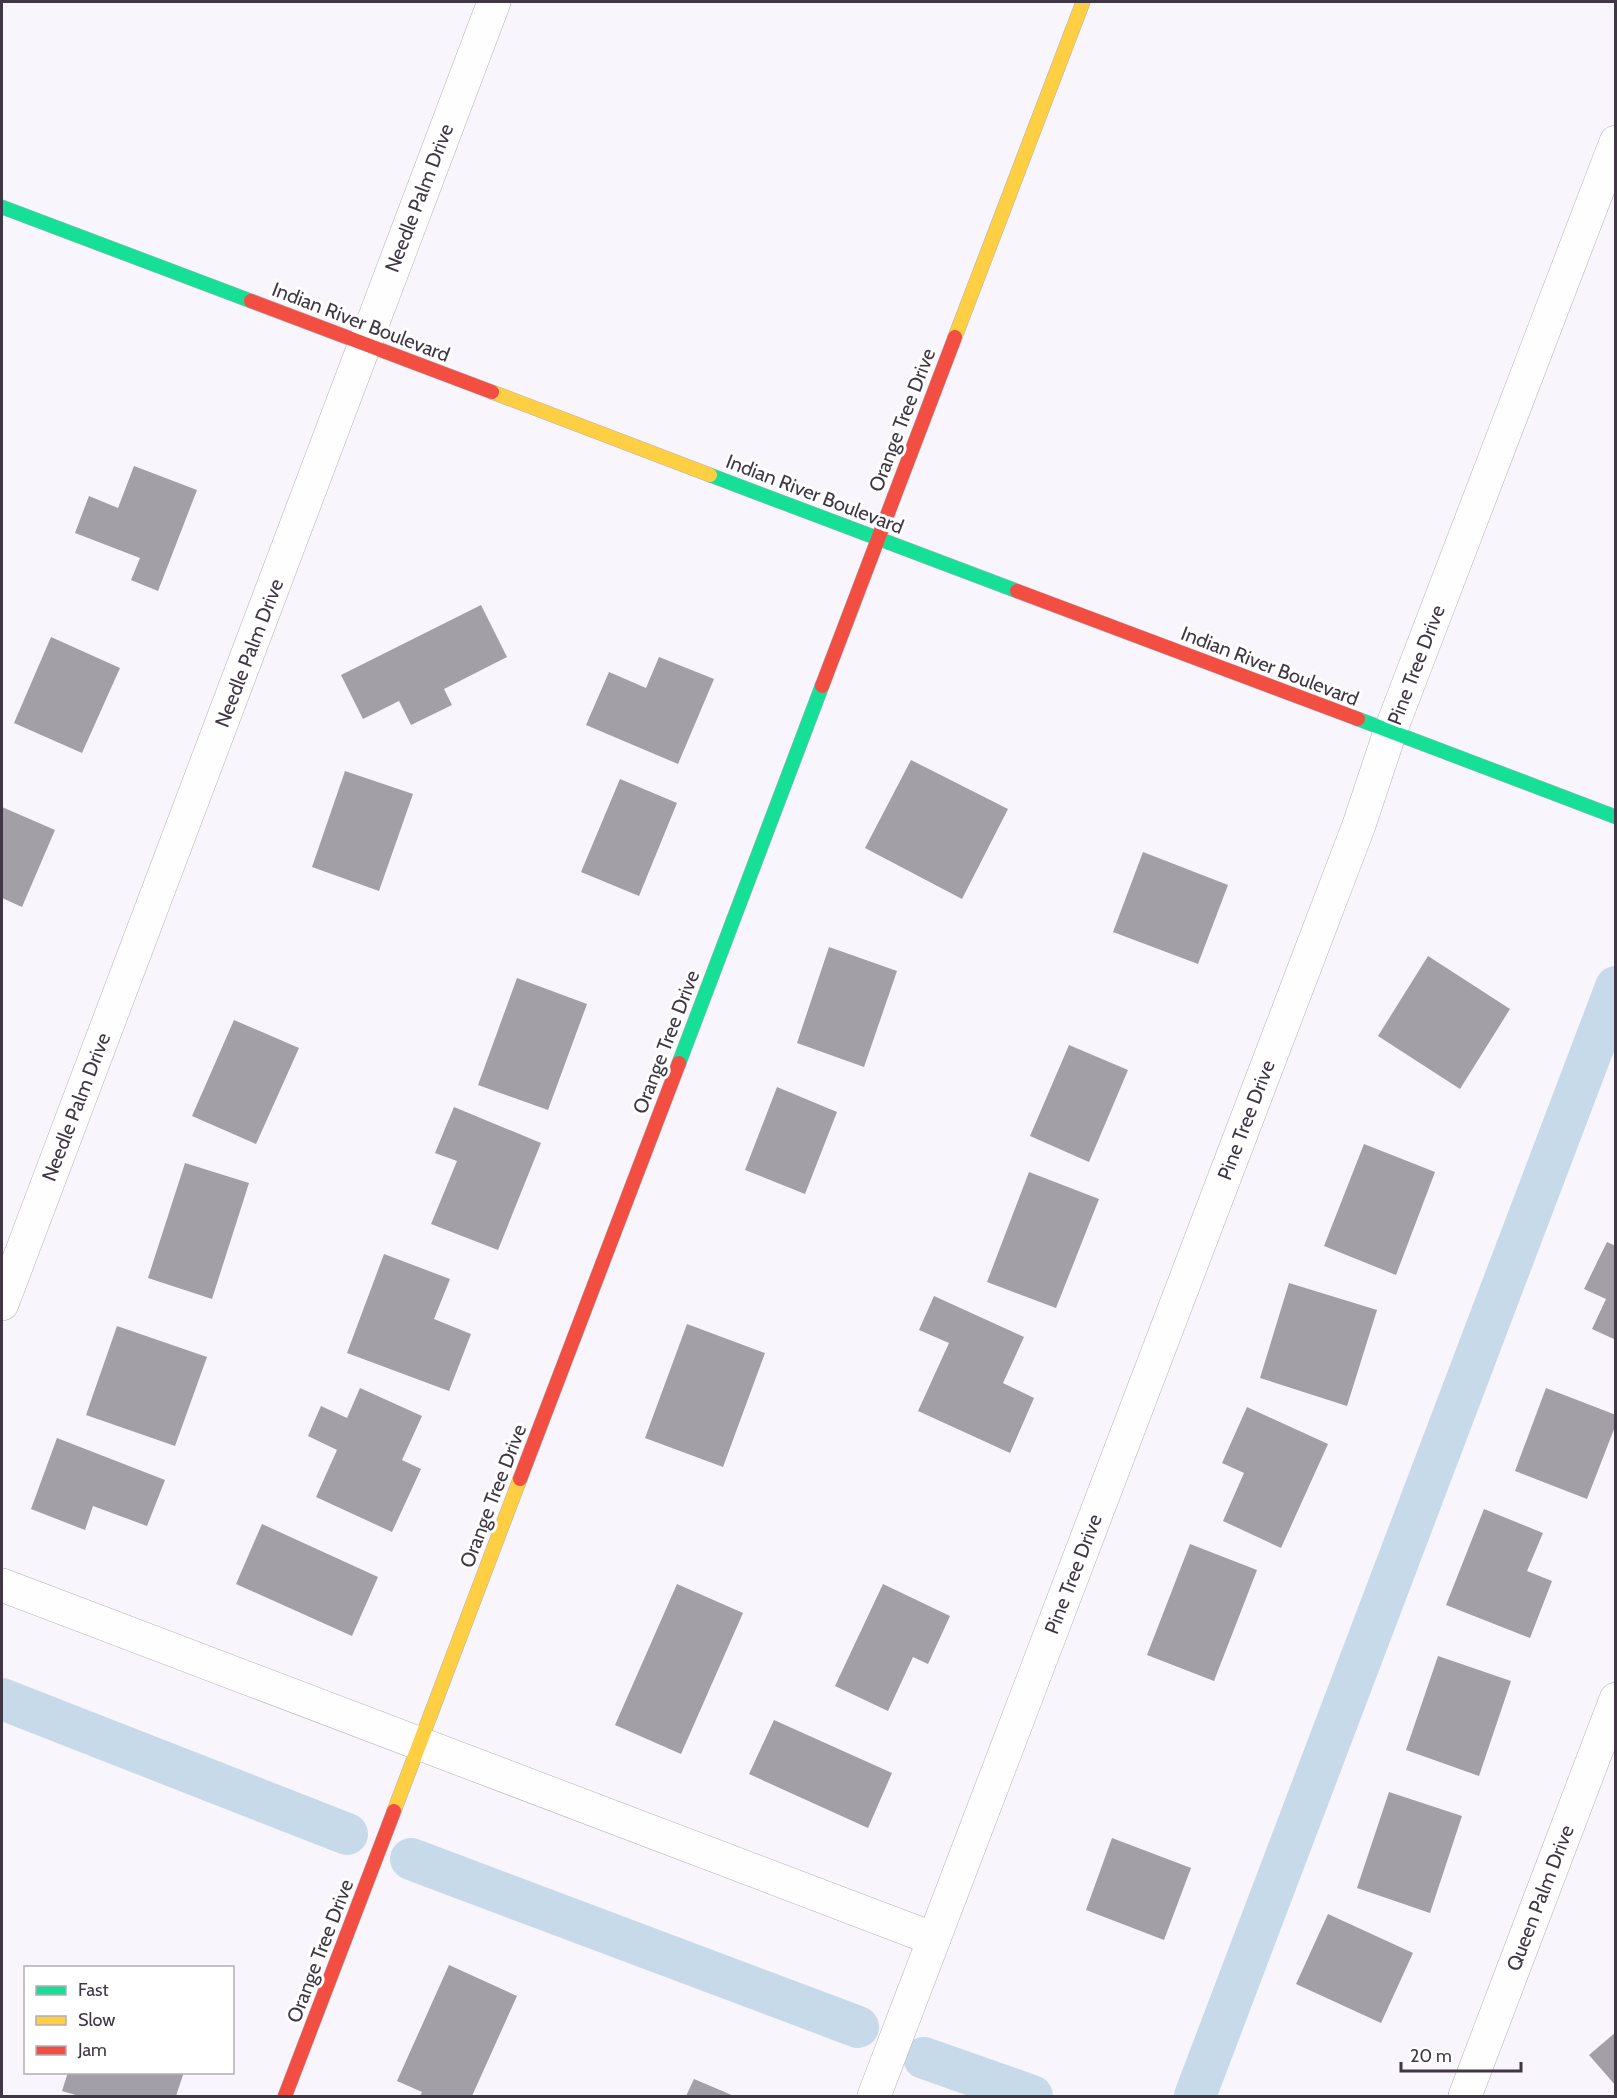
<svg xmlns="http://www.w3.org/2000/svg" width="1617" height="2098" viewBox="0 0 1617 2098" font-family="Cabin,sans-serif">
<rect width="100%" height="100%" fill="#f9f5fc"/>
<g fill="none" stroke-linecap="round" stroke-linejoin="round">
<!-- canal -->
<g stroke="#c7daea" stroke-width="42">
<polyline points="2,1699 347,1834"/>
<polyline points="411,1859 858,2027"/>
<polyline points="924,2058 1032,2096"/>
<polyline points="1195,2096 1616,987"/>
</g>
</g>
<!-- building -->
<g fill="#a39fa6">
<polygon points="134,466 197,490 158,591 131,580 140,558 75,533 89,496 118,508"/>
<polygon points="481,605 507,657 444,689 452,705 411,725 399,701 363,719 341,675"/>
<polygon points="51,637 120,668 82,753 14,723"/>
<polygon points="659,657 714,679 678,764 586,725 609,672 646,688"/>
<polygon points="911,760 1008,809 962,899 865,848"/>
<polygon points="345,771 413,794 379,891 312,867"/>
<polygon points="620,779 677,803 639,896 581,872"/>
<polygon points="2,807 55,830 22,907 2,898"/>
<polygon points="1143,852 1228,885 1198,964 1113,932"/>
<polygon points="829,947 897,971 864,1067 797,1043"/>
<polygon points="1428,956 1510,1009 1460,1089 1378,1036"/>
<polygon points="517,978 587,1004 548,1110 478,1085"/>
<polygon points="234,1020 299,1048 256,1144 192,1116"/>
<polygon points="1069,1045 1128,1070 1089,1162 1030,1136"/>
<polygon points="777,1087 837,1112 805,1194 745,1170"/>
<polygon points="454,1107 541,1143 498,1250 431,1224 457,1161 435,1153"/>
<polygon points="1364,1144 1435,1172 1396,1275 1324,1246"/>
<polygon points="185,1163 249,1183 212,1299 148,1278"/>
<polygon points="1029,1172 1099,1199 1056,1308 987,1282"/>
<polygon points="1607,1242 1616,1246 1616,1340 1592,1329 1606,1299 1584,1289"/>
<polygon points="384,1254 450,1279 434,1319 471,1334 449,1391 347,1353"/>
<polygon points="1289,1283 1377,1310 1347,1406 1260,1378"/>
<polygon points="934,1296 1024,1337 1003,1383 1034,1398 1010,1453 918,1411 949,1343 919,1330"/>
<polygon points="687,1324 765,1353 723,1467 645,1438"/>
<polygon points="117,1326 207,1357 175,1446 86,1415"/>
<polygon points="360,1388 422,1416 402,1460 421,1469 392,1532 316,1497 337,1450 308,1436 321,1406 347,1418"/>
<polygon points="1546,1388 1616,1415 1616,1424 1587,1499 1515,1471"/>
<polygon points="1247,1407 1328,1444 1281,1548 1223,1521 1244,1473 1222,1463"/>
<polygon points="57,1438 165,1480 147,1526 93,1506 85,1530 31,1509"/>
<polygon points="1484,1509 1543,1533 1527,1571 1552,1581 1530,1638 1446,1605"/>
<polygon points="262,1524 378,1577 352,1636 236,1584"/>
<polygon points="1190,1544 1257,1570 1214,1681 1147,1655"/>
<polygon points="677,1584 743,1613 681,1754 615,1725"/>
<polygon points="883,1584 950,1616 928,1664 913,1657 888,1711 835,1686"/>
<polygon points="1438,1656 1511,1681 1479,1776 1406,1750"/>
<polygon points="774,1720 892,1773 868,1828 749,1774"/>
<polygon points="1389,1792 1462,1816 1430,1913 1357,1888"/>
<polygon points="1112,1838 1191,1868 1164,1940 1086,1910"/>
<polygon points="1328,1914 1413,1953 1381,2023 1296,1984"/>
<polygon points="449,1965 517,1996 472,2096 420,2096 422,2092 397,2081"/>
<polygon points="1616,2032 1616,2086 1589,2055"/>
<polygon points="68,2072 184,2072 176,2096 79,2096 62,2091"/>
<polygon points="694,2079 734,2096 686,2096"/>
</g>
<g fill="none" stroke-linecap="round" stroke-linejoin="round">
<!-- street casing -->
<g stroke="#b6b1b9" stroke-width="34">
<g id="street">
<polyline points="2,1304 494,2"/>
<polyline points="2,1585 934,1939"/>
<polyline points="874,2096 1359,825 1390,732 1616,142"/>
<polyline points="1465,2096 1616,1699"/>
</g>
</g>
<!-- fast casing -->
<g stroke="#b6b1b9" stroke-width="15">
<g id="fast">
<polyline points="2,207 251,301"/>
<polyline points="710,475 1017,591"/>
<polyline points="1358,719 1616,817"/>
<polyline points="679,1063 822,686"/>
</g>
</g>
<!-- slow casing -->
<g stroke="#b6b1b9" stroke-width="15">
<g id="slow">
<polyline points="955,337 1083,2"/>
<polyline points="492,392 710,475"/>
<polyline points="394,1811 520,1479"/>
</g>
</g>
<!-- jam casing -->
<g stroke="#b6b1b9" stroke-width="15">
<g id="jam">
<polyline points="251,301 492,392"/>
<polyline points="1017,591 1358,719"/>
<polyline points="822,686 955,337"/>
<polyline points="520,1479 679,1063"/>
<polyline points="285,2096 394,1811"/>
</g>
</g>
<!-- street -->
<use href="#street" stroke="#fefeff" stroke-width="33"/>
<!-- fast -->
<use href="#fast" stroke="#16e098" stroke-width="14"/>
<!-- slow -->
<use href="#slow" stroke="#ffcf43" stroke-width="14"/>
<!-- jam -->
<use href="#jam" stroke="#f24e42" stroke-width="14"/>
</g>
<g text-anchor="middle" dominant-baseline="central" stroke-width="6" stroke-linejoin="round" paint-order="stroke">
<!-- street labels -->
<g font-size="20" fill="#3f3844" stroke="#fff">
<text transform="translate(419 198) rotate(-69)">Needle Palm Drive</text>
<text transform="translate(361 322) rotate(21)">Indian River Boulevard</text>
<text transform="translate(902 420) rotate(-69)">Orange Tree Drive</text>
<text transform="translate(815 494) rotate(21)">Indian River Boulevard</text>
<text transform="translate(249 653) rotate(-69)">Needle Palm Drive</text>
<text transform="translate(1416 665) rotate(-69)">Pine Tree Drive</text>
<text transform="translate(1270 666) rotate(21)">Indian River Boulevard</text>
<text transform="translate(666 1042) rotate(-69)">Orange Tree Drive</text>
<text transform="translate(76 1107) rotate(-69)">Needle Palm Drive</text>
<text transform="translate(1246 1120) rotate(-69)">Pine Tree Drive</text>
<text transform="translate(493 1496) rotate(-69)">Orange Tree Drive</text>
<text transform="translate(1073 1574) rotate(-69)">Pine Tree Drive</text>
<text transform="translate(1540 1898) rotate(-69)">Queen Palm Drive</text>
<text transform="translate(320 1951) rotate(-69)">Orange Tree Drive</text>
</g>
</g>
<!-- border -->
<rect width="1617" height="2098" fill="none" stroke="#3f3844" stroke-width="6"/>
<!-- legend -->
<rect x="24" y="1966" width="210" height="108" fill="#ffffff" stroke="#b2afb4" stroke-width="1.5"/>
<rect x="36" y="1986" width="30" height="9" fill="#16e098" stroke="#b2afb4" stroke-width="1.5"/>
<text x="78" y="1996" font-size="18" fill="#3f3844">Fast</text>
<rect x="36" y="2016" width="30" height="9" fill="#ffcf43" stroke="#b2afb4" stroke-width="1.5"/>
<text x="78" y="2026" font-size="18" fill="#3f3844">Slow</text>
<rect x="36" y="2046" width="30" height="9" fill="#f24e42" stroke="#b2afb4" stroke-width="1.5"/>
<text x="78" y="2056" font-size="18" fill="#3f3844">Jam</text>
<!-- scale -->
<path d="M1401 2062v9h120v-9" fill="none" stroke="#3f3844" stroke-width="3"/>
<text x="1410" y="2062" font-size="18" fill="#3f3844" stroke="#ffffff" stroke-width="4.5" paint-order="stroke">20 m</text>
</svg>
